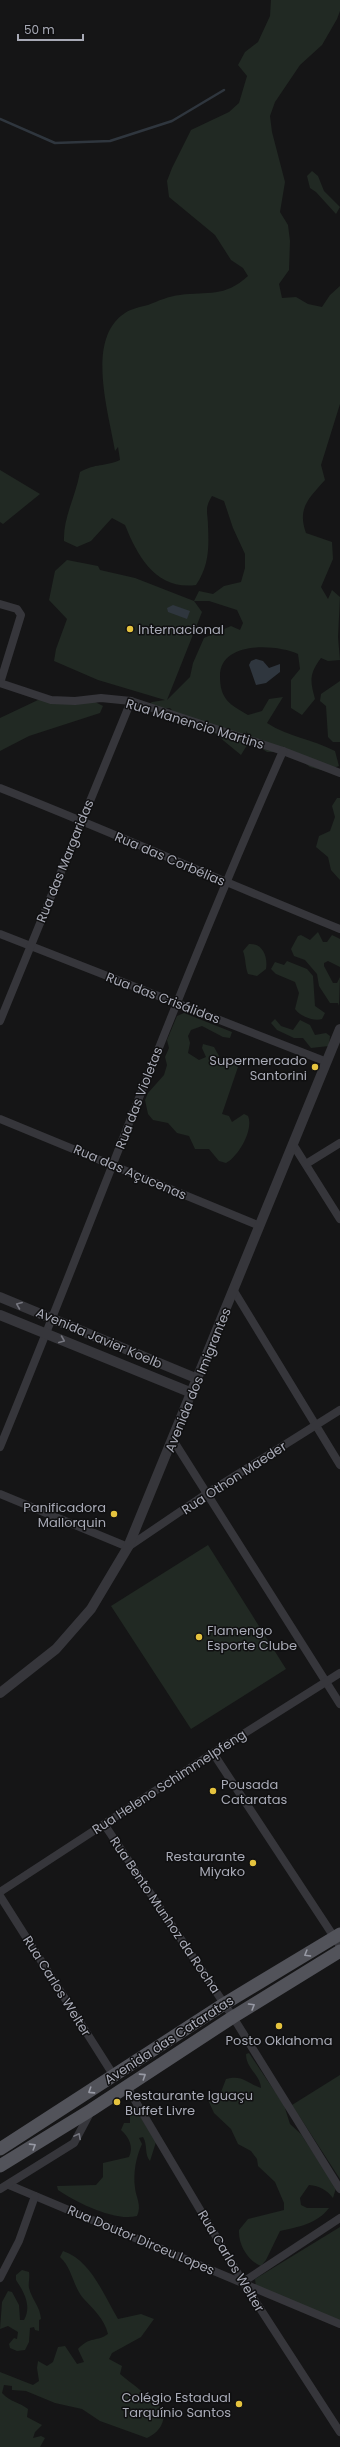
<svg xmlns="http://www.w3.org/2000/svg" width="340" height="2447" viewBox="0 0 340 2447" font-family="Poppins,sans-serif">
<rect width="100%" height="100%" fill="#151516"/>
<!-- green -->
<g fill="#212923" fill-rule="evenodd">
<path d="M271,0h69v11l-3,8 -15,26 -22,20 -25,37 -5,14 2,16 13,50 -5,30 8,13 2,16 -1,29 -10,14 3,14 14,-1 12,7 14,3 8,-12 10,-9v118l-19,61 4,15c-16,18 -28,28 -19,53l26,9 1,17 -12,28 7,12 4,-9 8,7 -2,40 2,23 -12,1 -7,-3c-12,16 -11,23 -6,41l-13,16 -11,-7v-28l9,-11 -2,-15c-22,-10 -78,-13 -78,22 0,23 9,28 28,39l14,-4 7,-12 14,-2 -16,26c21,14 45,16 68,28l4,15 -14,5 -15,-4 -12,-9 -16,-6h-15l-12,-8 -9,-13 3,11 -8,13 -34,-28 -28,-9 -9,-10 -29,2 11,-8 13,-2 -67,-20 -44,-19 2,-12 11,-30 -18,-19 6,-29 12,-11 31,6 2,4 35,8 59,23 5,-10 14,3 11,-8 17,-4 4,-14v-14l-12,-26 -9,-27 -12,-5c-8,13 -4,16 -4,30 1,22 1,40 -12,59 -40,5 -58,-28 -71,-60l-13,-7 -21,23 -14,6 -13,-6c-1,-24 12,-45 16,-69 16,-9 24,-5 40,-12l-2,-13 -3,4c-6,-38 -30,-112 10,-138 6,-4 15,-6 23,-8 10,-4 21,-9 32,-10 28,-4 44,3 68,-19l-5,-8 -12,-8 -16,-25 -46,-38 -2,-16 5,-13 19,-38 38,-18 10,-9 8,-27 -9,-11 7,-13 13,-10 12,-26zM194,601h15l28,9 6,13 -3,7 -9,-4 -27,12 -11,25 -3,14 -23,23 35,-88z"/>
<polygon points="312,171 318,176 324,191 340,207 336,214 316,192 310,188 307,176"/>
<polygon points="0,470 40,494 3,524 0,522"/>
<polygon points="340,681 340,742 333,742 328,737 326,706 320,701 321,694"/>
<polygon points="38,700 95,702 103,706 100,713 29,736 0,751 0,718"/>
<polygon points="337,798 340,798 340,880 331,870 328,857 316,847 319,836 330,831 335,817 332,806"/>
<polygon points="318,932 323,942 327,942 332,935 340,939 340,967 328,961 324,963 324,966 333,983 337,983 340,977 339,1006 338,1003 330,1003 319,986 317,974 305,960 294,956 291,949 298,936 301,935 310,940"/>
<path d="M249,944c14,-1 19,13 17,25l-9,7 -9,-2c-3,-7 -2,-15 -5,-23z"/>
<path d="M287,961l20,8 6,7 2,30 10,7 -3,6c-8,3 -22,-3 -27,-10l4,-16 -4,-11 -19,-8 -5,-5 4,-7 9,3z"/>
<path d="M184,1013l48,19 -2,6 -7,-1 -21,-11 -11,4 -3,6 2,7 -2,10 11,7 7,-3 -4,-9 1,-4 11,3 9,16h10l5,4 -16,47 7,2 3,6 12,-8 4,2c6,14 -10,41 -22,47l-7,-2 -10,-12h-14l-6,-13 -12,-3 -9,-10 -15,-3 -5,-6 -3,-14 3,-7 16,-18 3,-10 -2,-8 4,-9 -2,-8 10,-24z"/>
<polygon points="275,1019 281,1026 293,1030 300,1020 310,1025 315,1035 326,1033 330,1036 329,1046 311,1048 303,1038 294,1038 277,1030 271,1023"/>
<polygon points="208,1545 286,1669 191,1729 111,1606"/>
<path d="M249,2053l35,52 6,19 11,10 35,54 -3,10c-6,-8 -13,-12 -24,-13l-9,13 1,7 6,3h22c-12,16 -31,19 -49,23l-14,29 -5,6c-13,-5 -23,-22 -22,-36l9,-11 36,-9v-7l-9,-21 -17,-16 -1,-7 -6,-8 -13,-7 -7,-15 -17,-16 -6,-13 13,-8 5,-13c17,-5 22,5 35,9 -1,-14 -15,-19 -15,-34z"/>
<polygon points="340,2075 340,2179 292,2105"/>
<path d="M133,2105l23,37 -6,19c-6,-7 -2,-16 -7,-24l-4,1 3,6c-6,13 -9,29 -7,44 1,10 7,17 2,28 -22,6 -61,-14 -79,-26l-1,-4 39,-1 7,-8v-14l26,-6c5,-10 0,-20 -8,-27l3,-7h6v-10z"/>
<polygon points="340,2227 340,2323 256,2287 255,2279"/>
<path d="M63,2251c28,9 41,45 55,68l23,-5 13,5 -13,18 -29,16 -3,6 13,7 -2,8c7,6 38,29 41,34 7,12 -2,25 -14,30l-47,-17 -18,-12 -27,-6 -29,-12 -14,-1v-4l-8,-1 -2,8c8,9 17,9 26,16l-1,8 15,8 -7,7 -2,6 8,-2 4,2 -5,9h-40v-75l33,13 6,-4 -2,-13 1,-7 9,5 6,-4 5,-15 7,-1 12,18 7,-2 -6,-13c12,-13 19,-7 30,-15 -4,-16 -15,-25 -25,-36 -10,-12 -11,-30 -23,-41z"/>
<path d="M22,2270l7,2c1,6 -1,11 0,16 3,12 11,18 12,31l-2,1v11l-4,-1 -1,-3 -4,1 -1,14 -4,8 -8,1 -7,-3 -1,-4 5,-6 3,1 1,-7 -10,-6 -8,3 2,-27 6,-11 4,1 7,13 1,15h4c8,-14 0,-28 -8,-40v-5z"/>
</g>
<!-- water -->
<g fill="#2f363e">
<polygon points="173,605 190,611 187,619 168,612 167,608"/>
<polygon points="256,659 263,661 269,668 280,664 280,672 266,683 256,685 249,665 251,661"/>
</g>
<g fill="none" stroke-linecap="round" stroke-linejoin="round">
<!-- stream -->
<polyline stroke="#2f363e" stroke-width="2.5" points="0,119 55,143 110,141 172,121 224,90"/>
<!-- minor -->
<g stroke="#36363b" stroke-width="8">
<polyline points="0,604 17,609 21,615 0,683"/>
<polyline points="0,683 51,700 75,701 101,698 131,701 283,751 340,773"/>
<path d="M0,788c114,45 226,95 340,141"/>
<polyline points="0,934 327,1062"/>
<polyline points="0,1021 131,701"/>
<polyline points="0,1119 260,1226"/>
<polyline points="294,1146 340,1219"/>
<polyline points="306,1164 340,1143"/>
<polyline points="234,1291 340,1465"/>
<polyline points="173,1440 340,1704"/>
<path d="M0,1447c95,-231 181,-467 283,-696"/>
<polyline points="0,1494 128,1547 206,1494 340,1410"/>
<polyline points="213,1753 340,1946"/>
<polyline points="104,1824 233,2017 340,2189"/>
<polyline points="0,1892 213,1753 340,1673"/>
<polyline points="0,1896 114,2076"/>
<polyline points="127,2087 243,2282 340,2432"/>
<polyline points="9,2185 340,2324"/>
<polyline points="0,2189 74,2143 91,2111"/>
<polyline points="0,2278 19,2241 35,2196"/>
<polyline points="243,2282 340,2218"/>
</g>
<!-- tertiary -->
<g stroke="#36363b" stroke-width="10">
<polyline points="0,1297 198,1379"/>
<polyline points="0,1315 192,1393"/>
<polyline points="0,1693 56,1649 91,1609 128,1547 340,1029"/>
</g>
<!-- primary -->
<g stroke="#52535a" stroke-width="13">
<polyline points="0,2149 224,2004 340,1934"/>
<polyline points="0,2166 91,2110 233,2017 340,1951"/>
</g>
</g>
<!-- one-way arrows -->
<defs><path id="oneway-chevron" d="M-2-3.5L2.5 0L-2 3.5" fill="none" stroke-width="1.6" stroke-linecap="round" stroke-linejoin="round"/></defs>
<g stroke="#75767f">
<use href="#oneway-chevron" transform="translate(19 1305) rotate(-158)"/>
<use href="#oneway-chevron" transform="translate(62 1340) rotate(22)"/>
<use href="#oneway-chevron" transform="translate(78 2136) rotate(-62)"/>
</g>
<g stroke="#9799a4">
<use href="#oneway-chevron" transform="translate(307 1954) rotate(149)"/>
<use href="#oneway-chevron" transform="translate(252 2006) rotate(-31)"/>
<use href="#oneway-chevron" transform="translate(143 2076) rotate(-33)"/>
<use href="#oneway-chevron" transform="translate(91 2091) rotate(147)"/>
<use href="#oneway-chevron" transform="translate(33 2146) rotate(-32)"/>
</g>
<!-- markers -->
<g fill="#e5c33e" stroke="#101011" stroke-width="1.5">
<circle cx="130" cy="629" r="4"/>
<circle cx="315" cy="1067" r="4"/>
<circle cx="114" cy="1514" r="4"/>
<circle cx="199" cy="1637" r="4"/>
<circle cx="213" cy="1791" r="4"/>
<circle cx="253" cy="1863" r="4"/>
<circle cx="279" cy="2026" r="4"/>
<circle cx="117" cy="2102" r="4"/>
<circle cx="239" cy="2404" r="4"/>
</g>
<g text-anchor="middle" dominant-baseline="central" stroke-width="3" stroke-linejoin="round" paint-order="stroke">
<!-- poi labels -->
<g font-size="13" fill="#a8aab6" stroke="#101011" text-anchor="start">
<text x="138" y="629">Internacional</text>
<text x="307" y="1060" text-anchor="end">Supermercado<tspan x="307" dy="15">Santorini</tspan></text>
<text x="106" y="1507" text-anchor="end">Panificadora<tspan x="106" dy="15">Mallorquin</tspan></text>
<text x="207" y="1630">Flamengo<tspan x="207" dy="15">Esporte Clube</tspan></text>
<text x="221" y="1784">Pousada<tspan x="221" dy="15">Cataratas</tspan></text>
<text x="245" y="1856" text-anchor="end">Restaurante<tspan x="245" dy="15">Miyako</tspan></text>
<text x="279" y="2040" text-anchor="middle">Posto Oklahoma</text>
<text x="125" y="2095">Restaurante Iguaçu<tspan x="125" dy="15">Buffet Livre</tspan></text>
<text x="231" y="2397" text-anchor="end">Colégio Estadual<tspan x="231" dy="15">Tarquínio Santos</tspan></text>
</g>
<!-- street labels -->
<g font-size="13" fill="#a8aab6" stroke="#101011">
<text transform="translate(195 724) rotate(17)">Rua Manencio Martins</text>
<text transform="translate(170 859) rotate(23)">Rua das Corbélias</text>
<text transform="translate(65 861) rotate(-68)">Rua das Margaridas</text>
<text transform="translate(163 998) rotate(21)">Rua das Crisálidas</text>
<text transform="translate(139 1098) rotate(-69)">Rua das Violetas</text>
<text transform="translate(130 1172) rotate(23)">Rua das Açucenas</text>
<text transform="translate(99 1338) rotate(23)">Avenida Javier Koelb</text>
<text transform="translate(198 1380) rotate(-68)">Avenida dos Imigrantes</text>
<text transform="translate(234 1478) rotate(-33)">Rua Othon Maeder</text>
<text transform="translate(169 1782) rotate(-33)">Rua Heleno Schimmelpfeng</text>
<text transform="translate(165 1915) rotate(56)">Rua Bento Munhoz da Rocha</text>
<text transform="translate(57 1986) rotate(58)">Rua Carlos Welter</text>
<text transform="translate(169 2040) rotate(-33)">Avenida das Cataratas</text>
<text transform="translate(141 2240) rotate(23)">Rua Doutor Dirceu Lopes</text>
<text transform="translate(231 2261) rotate(59)">Rua Carlos Welter</text>
</g>
</g>
<!-- scale -->
<path d="M18 34v6h65v-6" fill="none" stroke="#a8aab6" stroke-width="2"/>
<text x="24" y="34" font-size="12" fill="#a8aab6" stroke="#101011" stroke-width="3" paint-order="stroke">50 m</text>
</svg>
